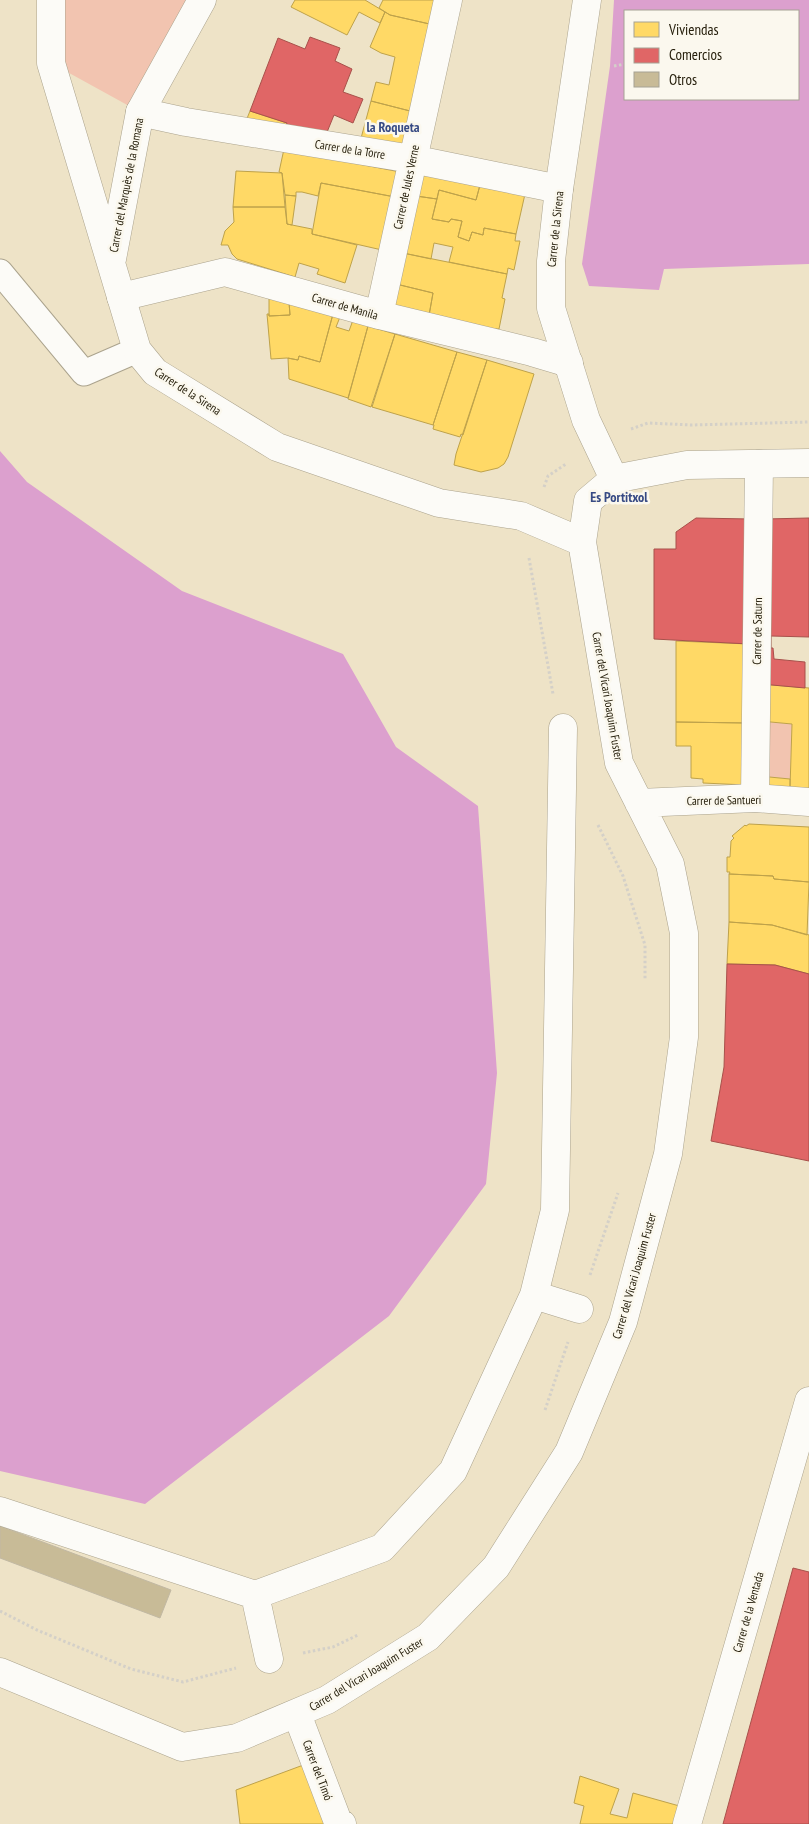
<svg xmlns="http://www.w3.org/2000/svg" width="809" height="1824" font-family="'PT Sans Narrow',sans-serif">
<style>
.green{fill:#f2c4b0}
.water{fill:#dca0ce;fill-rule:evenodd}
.homes{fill:#ffd966;stroke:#bea24b}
.shops{fill:#e06666;stroke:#a8514b}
.building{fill:#c8bb97;stroke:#c1b8a3}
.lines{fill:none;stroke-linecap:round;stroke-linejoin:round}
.service-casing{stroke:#aba38d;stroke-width:27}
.pedestrian-casing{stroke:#aba38d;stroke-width:29}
.minor-casing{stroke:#aba38d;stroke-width:29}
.path{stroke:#d4d0c8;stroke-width:3;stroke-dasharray:2.5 2.5;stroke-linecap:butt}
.service{stroke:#fcfbf7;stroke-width:25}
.pedestrian{stroke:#fcfbf7;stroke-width:28}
.minor{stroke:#fcfbf7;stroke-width:28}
.labels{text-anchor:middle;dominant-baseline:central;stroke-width:5;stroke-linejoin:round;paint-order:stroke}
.street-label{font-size:12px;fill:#27200d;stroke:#fbf8ee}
.neighbourhood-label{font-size:14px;font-weight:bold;fill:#374a84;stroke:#fbf8ee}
</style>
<rect width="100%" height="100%" fill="#eee3c7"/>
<path class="green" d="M 51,0 L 202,0 L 140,112 L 51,63 Z
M 760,721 L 792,724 L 790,779 L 759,776 Z"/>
<path class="water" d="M 614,0 L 809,0 L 809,264 L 664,269 L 659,290 L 589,286 L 582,264 L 610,66 ZM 798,11 L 798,99 L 625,99 L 625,11 Z
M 0,451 L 27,482 L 182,591 L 343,654 L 396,747 L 478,806 L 497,1073 L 486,1184 L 389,1316 L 145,1504 L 0,1471 Z"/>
<path class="homes" d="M 295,0 L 365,0 L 385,12 L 380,23 L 359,12 L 347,35 L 291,7 Z
M 383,0 L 440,0 L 434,25 L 390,15 L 379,8 Z
M 385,12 L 390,15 L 434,25 L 414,112 L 371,101 L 376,82 L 389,85 L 395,57 L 381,53 L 370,47 Z
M 371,101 L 414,112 L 405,150 L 360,142 Z
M 250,111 L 287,123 L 283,134 L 244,126 Z
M 284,149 L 400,172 L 395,197 L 321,183 L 318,196 L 302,192 L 296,192 L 296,196 L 285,195 L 282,173 L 279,172 Z
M 236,171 L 282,173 L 285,207 L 233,207 Z
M 421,173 L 480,185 L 476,200 L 439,190 L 437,199 L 416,196 Z
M 321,183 L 395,197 L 382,250 L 312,234 Z
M 480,185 L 525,194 L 516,234 L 484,228 L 483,235 L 472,232 L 469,241 L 458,237 L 462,221 L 451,219 L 449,222 L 432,219 L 439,190 L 476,200 Z
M 285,195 L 296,196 L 292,225 L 287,224 Z
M 416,196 L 437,199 L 432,219 L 449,222 L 451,219 L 462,221 L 458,237 L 469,241 L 472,232 L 483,235 L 484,228 L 516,234 L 515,241 L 520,241 L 514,270 L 508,268 L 507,274 L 449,262 L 453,247 L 434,243 L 431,259 L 403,253 Z
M 233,207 L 285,207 L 287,224 L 312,229 L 312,234 L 357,245 L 345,283 L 317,274 L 319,269 L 299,263 L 295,277 L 237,259 L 232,254 L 228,245 L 221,245 L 225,231 L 234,222 Z
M 403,253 L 507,274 L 502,298 L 505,299 L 499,329 L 495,329 L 494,334 L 428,321 L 433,293 L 396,284 Z
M 396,284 L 433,293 L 428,321 L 390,312 Z
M 269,295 L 289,302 L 290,315 L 269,316 Z
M 289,302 L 333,314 L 320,362 L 299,356 L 298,360 L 287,358 L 271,359 L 267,314 L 269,314 L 269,316 L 290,315 Z
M 333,314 L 340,317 L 336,327 L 349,331 L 353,320 L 368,326 L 348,398 L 289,379 L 288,358 L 298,360 L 299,356 L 320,362 Z
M 368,326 L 395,334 L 371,407 L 348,399 Z
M 395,334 L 457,352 L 433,425 L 372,407 Z
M 457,352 L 487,360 L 463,435 L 461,434 L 460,437 L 433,429 L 434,425 L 433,425 Z
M 487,360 L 534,374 L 508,457 L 504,464 L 498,468 L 481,472 L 454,465 L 456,454 Z
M 676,641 L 749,644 L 747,723 L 676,722 Z
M 761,684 L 809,688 L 809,789 L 790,788 L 792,724 L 760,721 Z
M 676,722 L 747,723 L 746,785 L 703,783 L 703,779 L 691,778 L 691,746 L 676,746 Z
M 759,776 L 790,779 L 790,788 L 759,786 Z
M 749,824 L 809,827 L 809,882 L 774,879 L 773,876 L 729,874 L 730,872 L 727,872 L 727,857 L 730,857 L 731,841 L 734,838 L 732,836 L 745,825 L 746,826 Z
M 729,874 L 773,876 L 774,879 L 809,882 L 807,935 L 772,925 L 729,922 Z
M 729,922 L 772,925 L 809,935 L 809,974 L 775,965 L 727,964 Z
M 306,1764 L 331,1824 L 240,1824 L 236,1790 Z
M 580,1776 L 619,1789 L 610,1814 L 627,1818 L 633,1793 L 683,1807 L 679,1824 L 580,1824 L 584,1806 L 574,1803 Z"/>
<path class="shops" d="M 310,37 L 340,48 L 335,61 L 352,69 L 343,92 L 363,99 L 353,123 L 334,115 L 323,142 L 283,134 L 287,123 L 250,111 L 278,38 L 305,49 Z
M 696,518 L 750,519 L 749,644 L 654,639 L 654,549 L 676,549 L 676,532 Z
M 809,518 L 809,637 L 771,636 L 771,648 L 773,648 L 774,659 L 805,662 L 805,688 L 761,684 L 765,519 Z
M 727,964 L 775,965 L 809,974 L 809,1161 L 711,1141 L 724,1067 Z
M 793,1568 L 809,1572 L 809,1824 L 723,1824 Z"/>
<path class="building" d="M 0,1526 L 171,1590 L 160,1618 L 0,1558 Z"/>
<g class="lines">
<defs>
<path id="service" d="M 0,272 L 84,373 L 137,350"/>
<path id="pedestrian" d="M 140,112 L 186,122 L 412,159 L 559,189
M 121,297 L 225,272 L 379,315 L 532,352 L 569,363
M 379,315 L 448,0
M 755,798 L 759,464
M 534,1295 L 579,1309
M 0,1511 L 255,1595 L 382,1548 L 453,1471 L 534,1295 L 555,1210 L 563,728
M 255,1595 L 269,1659"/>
<path id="minor" d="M 51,0 L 51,63 L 137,350 L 155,372 L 277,447 L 439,503 L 521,516 L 582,542
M 587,0 L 559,189 L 551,261 L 551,308 L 586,420 L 614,479
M 112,259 L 140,112 L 202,0
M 614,479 L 687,465 L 809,463
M 639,803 L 755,798 L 809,802
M 0,1672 L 182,1747 L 237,1738 L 327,1700 L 428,1637 L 496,1567 L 569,1452 L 623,1322 L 668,1154 L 684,1037 L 684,933 L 670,864 L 619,763 L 582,542 L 588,501 L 614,479
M 297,1714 L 338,1822 L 342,1824
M 687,1824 L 809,1401"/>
</defs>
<use href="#service" class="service-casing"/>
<use href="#pedestrian" class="pedestrian-casing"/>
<use href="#minor" class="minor-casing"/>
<path class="path" d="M 614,66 L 625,64
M 631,429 L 648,423 L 692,425 L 809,422
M 544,487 L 548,476 L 566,464
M 529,558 L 553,694
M 598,825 L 623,876 L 645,945 L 645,980
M 590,1275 L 618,1193
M 545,1410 L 568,1342
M 0,1611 L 37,1630 L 131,1669 L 183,1682 L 236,1668
M 303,1653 L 333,1647 L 358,1635"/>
<use href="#service" class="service"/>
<use href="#pedestrian" class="pedestrian"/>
<use href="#minor" class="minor"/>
</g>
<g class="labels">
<g class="street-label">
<text transform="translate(350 149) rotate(9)">Carrer de la Torre</text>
<text transform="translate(126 185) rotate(-79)">Carrer del Marquès de la Romana</text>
<text transform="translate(406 187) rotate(-78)">Carrer de Jules Verne</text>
<text transform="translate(555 229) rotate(-84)">Carrer de la Sirena</text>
<text transform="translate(345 306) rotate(16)">Carrer de Manila</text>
<text transform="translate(188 391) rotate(33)">Carrer de la Sirena</text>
<text transform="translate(757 631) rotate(-89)">Carrer de Saturn</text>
<text transform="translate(608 696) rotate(80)">Carrer del Vicari Joaquim Fuster</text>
<text transform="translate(724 800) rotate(-1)">Carrer de Santueri</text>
<text transform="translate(634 1276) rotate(-74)">Carrer del Vicari Joaquim Fuster</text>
<text transform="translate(748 1612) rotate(-74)">Carrer de la Ventada</text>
<text transform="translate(366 1674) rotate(-31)">Carrer del Vicari Joaquim Fuster</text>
<text transform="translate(318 1770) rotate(69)">Carrer del Timó</text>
</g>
<g class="neighbourhood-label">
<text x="393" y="127">la Roqueta</text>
<text x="619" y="497">Es Portitxol</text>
</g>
</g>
<rect x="624" y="10" width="175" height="90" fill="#fbf8ee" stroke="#a6a294"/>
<rect x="634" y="22" width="25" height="15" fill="#ffd966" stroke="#a6a294"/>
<text x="669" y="35" font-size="15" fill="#27200d">Viviendas</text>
<rect x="634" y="48" width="25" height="15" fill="#e06666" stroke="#a6a294"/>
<text x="669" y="60" font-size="15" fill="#27200d">Comercios</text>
<rect x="634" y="72" width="25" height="15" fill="#c8bb97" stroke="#a6a294"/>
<text x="669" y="85" font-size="15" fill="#27200d">Otros</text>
</svg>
